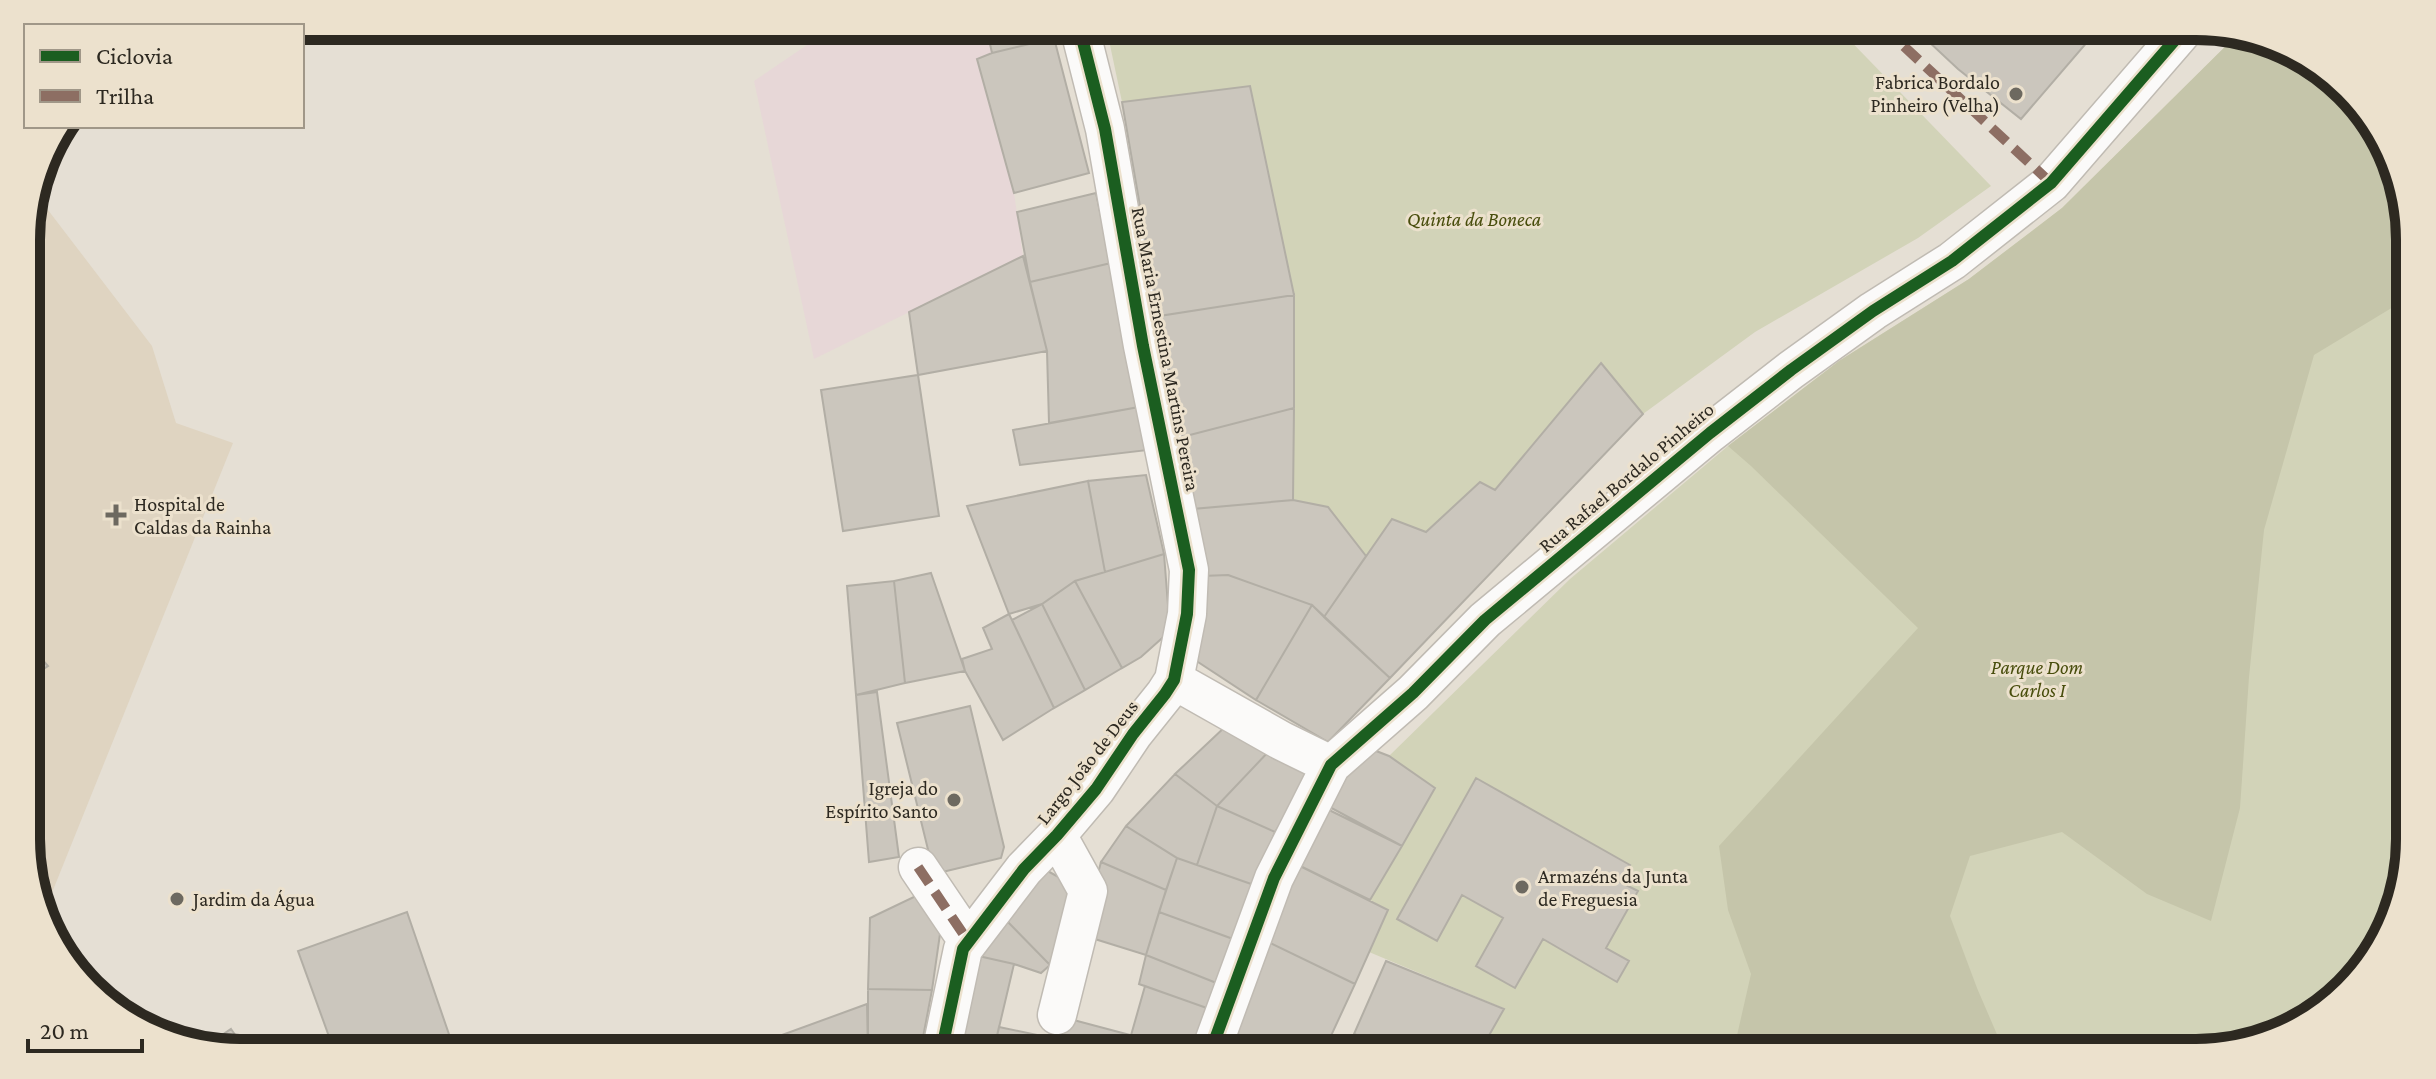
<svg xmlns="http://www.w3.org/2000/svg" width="2436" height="1079" font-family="'Crimson Pro',serif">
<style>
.built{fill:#dfd4c1}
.education{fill:#e7d7d7}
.green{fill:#d2d3b8}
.forest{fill:#c5c5aa}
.building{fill:#cbc6bd;stroke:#b2aea5;stroke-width:2}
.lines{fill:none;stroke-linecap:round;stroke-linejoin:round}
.street-casing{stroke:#c0bbb3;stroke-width:41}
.street{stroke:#fbfaf9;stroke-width:38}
.quiet{stroke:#8d6e63;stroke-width:10;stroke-dasharray:20 10;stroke-linecap:butt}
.cycleway-casing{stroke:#ece1cd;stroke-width:17}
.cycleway{stroke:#1b5e20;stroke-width:12}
.poi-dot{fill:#6d6960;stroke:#ece1cd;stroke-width:3}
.labels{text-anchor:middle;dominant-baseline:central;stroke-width:6;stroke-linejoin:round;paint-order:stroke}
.poi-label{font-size:20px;fill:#2d2921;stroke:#ece1cd;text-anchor:start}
.park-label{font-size:20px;font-style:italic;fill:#484d0c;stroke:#ece1cd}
.street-label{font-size:20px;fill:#2d2921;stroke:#ece1cd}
.rim{fill:none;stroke:#2d2921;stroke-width:10}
</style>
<rect width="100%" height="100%" fill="#e5dfd4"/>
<path class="built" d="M 35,193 L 152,346 L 176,423 L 233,443 L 45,910 L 28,868 L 26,225 Z"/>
<path class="education" d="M 835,26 L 986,26 L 992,53 L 977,60 L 1014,193 L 1023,256 L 814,359 L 754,81 Z"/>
<path class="green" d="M 1106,26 L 1836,26 L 1991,186 L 1918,238 L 1755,332 L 1643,414 L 1600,364 L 1495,490 L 1480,482 L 1426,532 L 1392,519 L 1366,556 L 1328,507 L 1293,500 L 1294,295 L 1250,86 L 1122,102 Z
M 2238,34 L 2278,42 L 2366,110 L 2408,212 L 2410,840 L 2394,921 L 2315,1017 L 2210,1053 L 1479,1053 L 1503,1008 L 1369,952 L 1388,910 L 1370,900 L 1435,788 L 1389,756 L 1570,579 L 1728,446 L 1839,361 L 1969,279 L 2062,208 Z"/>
<path class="forest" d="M 2238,34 L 2278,42 L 2366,110 L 2408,212 L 2408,298 L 2314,355 L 2264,530 L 2249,677 L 2240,808 L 2211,921 L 2147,894 L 2062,832 L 1970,856 L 1950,916 L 1977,988 L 2005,1053 L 1733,1053 L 1751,974 L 1728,910 L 1719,846 L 1918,628 L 1751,466 L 1728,446 L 1839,361 L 1969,279 L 2062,208 Z"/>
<path class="building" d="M 986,26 L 1051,26 L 1054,38 L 992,53 Z
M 1912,26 L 2101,26 L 2021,119 L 1958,69 Z
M 1054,38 L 1089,173 L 1014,193 L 977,59 L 992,53 Z
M 1250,86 L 1294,295 L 1159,316 L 1122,102 Z
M 1096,193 L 1111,263 L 1030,282 L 1017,212 Z
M 1023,256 L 1047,351 L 918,375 L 909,312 Z
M 1111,263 L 1139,407 L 1049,423 L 1047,351 L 1030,282 Z
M 1294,295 L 1294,408 L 1182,437 L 1159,316 Z
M 1601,363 L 1643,414 L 1390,678 L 1324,617 L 1392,519 L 1426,532 L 1480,482 L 1495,490 Z
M 918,375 L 939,516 L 843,531 L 821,390 Z
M 1139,407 L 1148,450 L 1020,465 L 1013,430 Z
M 1294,408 L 1293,500 L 1193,509 L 1182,437 Z
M 1146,475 L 1164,554 L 1105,572 L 1088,481 Z
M 1088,481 L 1105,572 L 1075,581 L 1042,604 L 1009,614 L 967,506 Z
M 1293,500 L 1328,507 L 1366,556 L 1324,617 L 1312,605 L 1228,575 L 1202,576 L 1193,509 Z
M 1164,554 L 1170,631 L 1141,657 L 1122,668 L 1075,581 Z
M 931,573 L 965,671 L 905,683 L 894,581 Z
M 1228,575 L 1312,605 L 1256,700 L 1195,660 L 1202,576 Z
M 894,581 L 905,683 L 856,695 L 847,586 Z
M 1075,581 L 1122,668 L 1085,690 L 1042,604 Z
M 1042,604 L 1085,690 L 1054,708 L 1012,620 Z
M 1312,605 L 1390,678 L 1328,742 L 1256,700 Z
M 1009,614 L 1054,708 L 1003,740 L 965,671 L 962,659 L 992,649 L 983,628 Z
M 27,642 L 48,666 L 27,680 Z
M 877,692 L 899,857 L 869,862 L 856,695 Z
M 970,706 L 1004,847 L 1001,858 L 934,874 L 897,723 Z
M 1227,725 L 1271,749 L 1217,806 L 1175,774 Z
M 1271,749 L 1314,772 L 1275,832 L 1217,806 Z
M 1371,749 L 1389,756 L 1435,788 L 1402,846 L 1324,804 L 1340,777 Z
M 1175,774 L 1217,806 L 1197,865 L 1177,858 L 1126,826 Z
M 1476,778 L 1630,865 L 1620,882 L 1638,891 L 1606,948 L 1629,961 L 1617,982 L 1543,939 L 1515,988 L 1476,966 L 1503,918 L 1462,895 L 1437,941 L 1397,919 Z
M 1217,806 L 1275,832 L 1254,885 L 1197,865 Z
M 1321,806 L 1402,846 L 1370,900 L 1292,862 Z
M 1126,826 L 1177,858 L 1166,890 L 1101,862 Z
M 1177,858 L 1254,885 L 1233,939 L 1159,912 Z
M 1101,862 L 1166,890 L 1146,955 L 1082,935 Z
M 1292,862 L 1388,910 L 1355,984 L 1264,940 Z
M 1044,869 L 1082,890 L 1050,965 L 1004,918 Z
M 920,894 L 941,927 L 932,990 L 868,989 L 870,918 Z
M 407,912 L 453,1046 L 434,1053 L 335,1053 L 298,951 Z
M 1159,912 L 1233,939 L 1224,986 L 1146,955 Z
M 1004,918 L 1050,965 L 1041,973 L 1014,964 L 974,955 Z
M 1264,940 L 1355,984 L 1323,1053 L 1260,1053 L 1227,1038 Z
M 974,955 L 1014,964 L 993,1053 L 951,1053 Z
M 1146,955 L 1224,986 L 1218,1012 L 1139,984 Z
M 1386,961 L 1504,1009 L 1479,1053 L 1403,1053 L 1354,1034 Z
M 1145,986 L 1218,1012 L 1199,1053 L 1126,1053 Z
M 868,989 L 932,990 L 920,1053 L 868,1053 Z
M 867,1004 L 868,1053 L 771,1053 L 771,1039 Z
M 1066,1018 L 1130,1035 L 1126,1053 L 1059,1053 Z
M 999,1027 L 1061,1040 L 1059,1053 L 993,1053 Z
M 231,1029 L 248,1053 L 206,1046 Z
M 1354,1034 L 1403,1053 L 1345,1053 Z
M 1227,1038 L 1260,1053 L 1222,1053 Z
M 771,1039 L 771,1053 L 735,1053 Z"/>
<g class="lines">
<defs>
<path id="street" d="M 1174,680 L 1282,741 L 1331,765
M 1057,835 L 1088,891 L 1057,1015
M 918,867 L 968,941
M 941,1053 L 963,949 L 1024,869 L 1057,835 L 1096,789 L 1133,734 L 1165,694 L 1174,680 L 1187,614 L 1189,570 L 1143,346 L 1105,129 L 1079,26
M 1210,1053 L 1274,878 L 1331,765 L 1413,693 L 1485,620 L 1710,433 L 1791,370 L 1873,311 L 1952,261 L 2051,183 L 2187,26"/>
</defs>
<use href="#street" class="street-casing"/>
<use href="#street" class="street"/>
<path class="quiet" d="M 1882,26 L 2051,183
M 918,867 L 968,941"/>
<defs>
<path id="cycleway" d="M 941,1053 L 963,949 L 1024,869 L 1057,835 L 1096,789 L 1133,734 L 1165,694 L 1174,680 L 1187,614 L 1189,570 L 1143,346 L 1105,129 L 1079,26
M 1210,1053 L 1274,878 L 1331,765 L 1413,693 L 1485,620 L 1710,433 L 1791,370 L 1873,311 L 1952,261 L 2051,183 L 2187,26"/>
</defs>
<use href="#cycleway" class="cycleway-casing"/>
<use href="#cycleway" class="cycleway"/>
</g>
<g class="poi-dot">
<circle cx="2016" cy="94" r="8"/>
<path d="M112 503h8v8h8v8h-8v8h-8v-8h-8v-8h8z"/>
<circle cx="954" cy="800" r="8"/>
<circle cx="1522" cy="887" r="8"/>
<circle cx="177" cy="899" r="8"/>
</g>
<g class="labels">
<g class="poi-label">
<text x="2000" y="82" text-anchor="end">Fabrica Bordalo<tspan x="2000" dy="23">Pinheiro (Velha)</tspan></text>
<text x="134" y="504">Hospital de<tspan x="134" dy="23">Caldas da Rainha</tspan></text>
<text x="938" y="788" text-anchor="end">Igreja do<tspan x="938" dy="23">Espírito Santo</tspan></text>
<text x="1538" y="876">Armazéns da Junta<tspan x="1538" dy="23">de Freguesia</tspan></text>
<text x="193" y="899">Jardim da Água</text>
</g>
<g class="park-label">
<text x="1474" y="219">Quinta da Boneca</text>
<text x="2037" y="667">Parque Dom<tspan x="2037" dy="23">Carlos I</tspan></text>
</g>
<g class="street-label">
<text transform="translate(1166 349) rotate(79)">Rua Maria Ernestina Martins Pereira</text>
<text transform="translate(1626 477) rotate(-40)">Rua Rafael Bordalo Pinheiro</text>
<text transform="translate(1087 762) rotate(-52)">Largo João de Deus</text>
</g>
</g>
<path d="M0 0H2436V1079H0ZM240 40H2196A200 200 0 0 1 2396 240V839A200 200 0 0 1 2196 1039H240A200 200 0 0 1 40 839V240A200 200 0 0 1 240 40Z" fill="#ece1cd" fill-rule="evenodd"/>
<path class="rim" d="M240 40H2196A200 200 0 0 1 2396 240V839A200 200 0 0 1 2196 1039H240A200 200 0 0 1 40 839V240A200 200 0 0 1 240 40Z"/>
<rect x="24" y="24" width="280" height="104" fill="#ece1cd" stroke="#a09788" stroke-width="2"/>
<rect x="40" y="50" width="40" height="12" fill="#1b5e20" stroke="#a09788" stroke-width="2"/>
<text x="96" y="64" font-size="24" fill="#2d2921">Ciclovia</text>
<rect x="40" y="90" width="40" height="12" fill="#8d6e63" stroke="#a09788" stroke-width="2"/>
<text x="96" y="104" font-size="24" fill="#2d2921">Trilha</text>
<path d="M28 1039v12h114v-12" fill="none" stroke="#2d2921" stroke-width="4"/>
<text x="40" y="1039" font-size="24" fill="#2d2921" stroke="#ece1cd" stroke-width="6" paint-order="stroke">20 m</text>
</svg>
